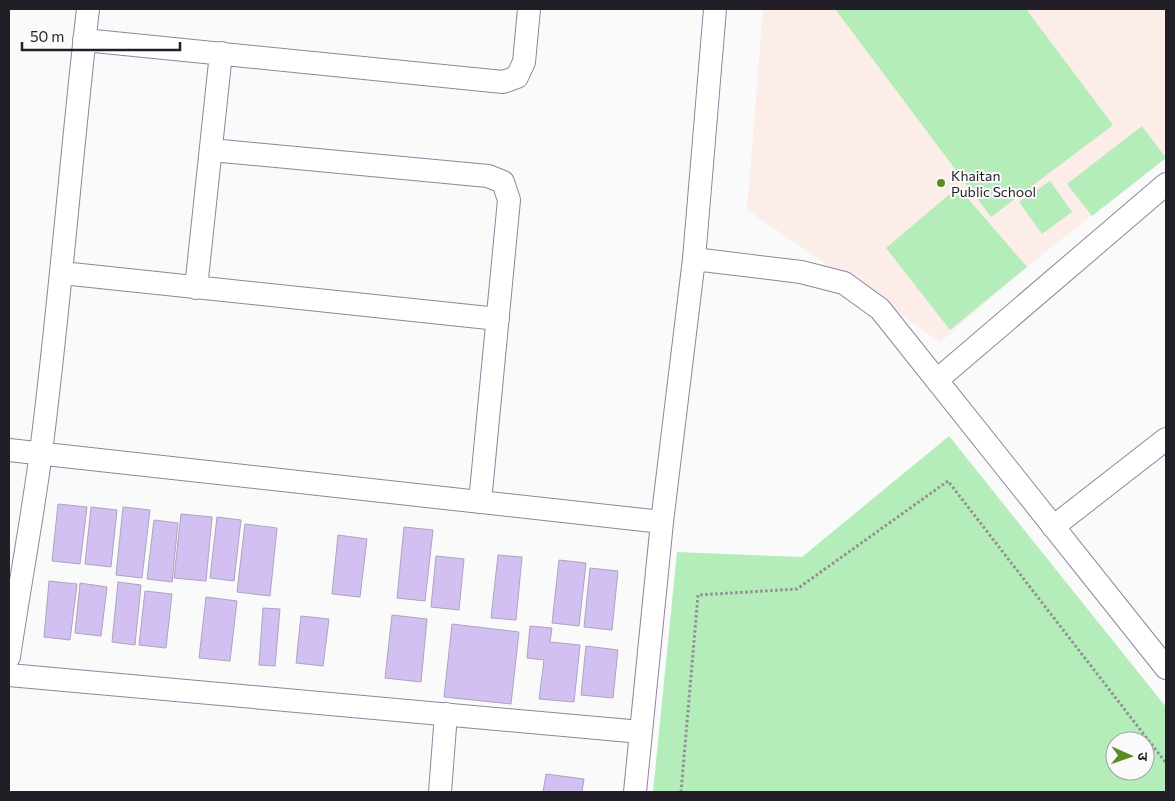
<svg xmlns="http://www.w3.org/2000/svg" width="1175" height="801" font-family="Commissioner,'Noto Sans Devanagari',sans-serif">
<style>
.education{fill:#fcede9}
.green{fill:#b4ecba;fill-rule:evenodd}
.building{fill:#d3c0f3;stroke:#ada3bf}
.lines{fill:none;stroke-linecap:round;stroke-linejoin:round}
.minor-casing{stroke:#8e85a0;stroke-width:24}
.path{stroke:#918f94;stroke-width:3;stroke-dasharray:2.5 2.5;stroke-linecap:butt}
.minor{stroke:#fff;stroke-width:22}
.poi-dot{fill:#5a8c23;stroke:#fafafa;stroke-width:2}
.labels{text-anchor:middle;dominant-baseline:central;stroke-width:4;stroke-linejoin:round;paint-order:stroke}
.poi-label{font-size:14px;fill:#221e28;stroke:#fafafa;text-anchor:start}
</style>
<rect width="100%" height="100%" fill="#fafafa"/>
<path class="education" d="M 763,9 L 1166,9 L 1166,156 L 1027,267 L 940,342 L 747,210 Z"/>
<path class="green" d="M 835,9 L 1026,9 L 1113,125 L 991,217 Z
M 1142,126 L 1166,158 L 1092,216 L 1067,184 Z
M 1050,181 L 1072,212 L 1042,234 L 1019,202 Z
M 958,187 L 1027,267 L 950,330 L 886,248 Z
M 949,436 L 1166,707 L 1166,792 L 653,792 L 677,552 L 802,557 ZM 1115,741 L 1145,741 L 1145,771 L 1115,771 Z"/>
<path class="building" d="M 58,504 L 87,507 L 80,564 L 52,561 Z
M 91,507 L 117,510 L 111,567 L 85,564 Z
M 123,507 L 150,510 L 142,578 L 116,575 Z
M 181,514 L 212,517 L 206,581 L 174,578 Z
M 217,517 L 241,520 L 234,581 L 210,578 Z
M 154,520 L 178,523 L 172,582 L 147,579 Z
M 245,524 L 277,528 L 270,596 L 237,592 Z
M 404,527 L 433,530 L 425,601 L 397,598 Z
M 338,535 L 367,539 L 360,597 L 332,594 Z
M 498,555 L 522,557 L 516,620 L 491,618 Z
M 436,556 L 464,559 L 459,610 L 431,607 Z
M 559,560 L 586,563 L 579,626 L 552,623 Z
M 590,568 L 618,571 L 612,630 L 584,627 Z
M 49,581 L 77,584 L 70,640 L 44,637 Z
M 118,582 L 141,585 L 135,645 L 112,642 Z
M 80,583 L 107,587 L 101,636 L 75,633 Z
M 145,591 L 172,594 L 166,648 L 139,645 Z
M 206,597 L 237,601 L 230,661 L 199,658 Z
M 263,608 L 280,609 L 275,666 L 259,665 Z
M 392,615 L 427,619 L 421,682 L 385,678 Z
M 301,616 L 329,619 L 323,666 L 296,663 Z
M 452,624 L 519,632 L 511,704 L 444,697 Z
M 530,626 L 552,628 L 550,642 L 580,645 L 574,702 L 539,699 L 544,660 L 527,658 Z
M 586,646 L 618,650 L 613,698 L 581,695 Z
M 546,774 L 584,779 L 582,792 L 543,792 Z"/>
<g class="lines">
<defs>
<path id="minor" d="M 84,40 L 503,82 L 517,77 L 524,62 L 529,9
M 211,150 L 488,176 L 503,182 L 509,200 L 480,502
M 694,259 L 801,272 L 844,283 L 880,309 L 1166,668
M 62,273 L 498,319
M 196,288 L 221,53
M 937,380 L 1166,184
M 9,450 L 662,522
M 1053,527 L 1166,439
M 9,657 C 19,589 32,520 41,452 C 60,304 71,156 88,9
M 9,675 L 641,732
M 440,792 L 446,714
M 635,792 L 662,522 L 694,259 L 715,9"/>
</defs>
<use href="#minor" class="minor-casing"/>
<path class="path" d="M 681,792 L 698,595 L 797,589 L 948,481 L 1166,763"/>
<use href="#minor" class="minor"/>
</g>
<circle class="poi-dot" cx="941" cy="183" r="5"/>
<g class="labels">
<g class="poi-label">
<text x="951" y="175">Khaitan<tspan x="951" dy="16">Public School</tspan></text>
</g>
</g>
<rect width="1175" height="801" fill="none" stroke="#221e28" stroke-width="20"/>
<g transform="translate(1130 756) rotate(92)"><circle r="24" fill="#fafafa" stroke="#a4a2a6"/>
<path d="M0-4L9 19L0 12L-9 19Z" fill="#5a8c23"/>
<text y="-8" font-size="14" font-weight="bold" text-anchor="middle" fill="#221e28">उ</text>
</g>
<path d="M22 42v8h158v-8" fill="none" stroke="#221e28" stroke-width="2.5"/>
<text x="30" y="42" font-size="15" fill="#221e28" stroke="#fafafa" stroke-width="4" paint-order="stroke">50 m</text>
</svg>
